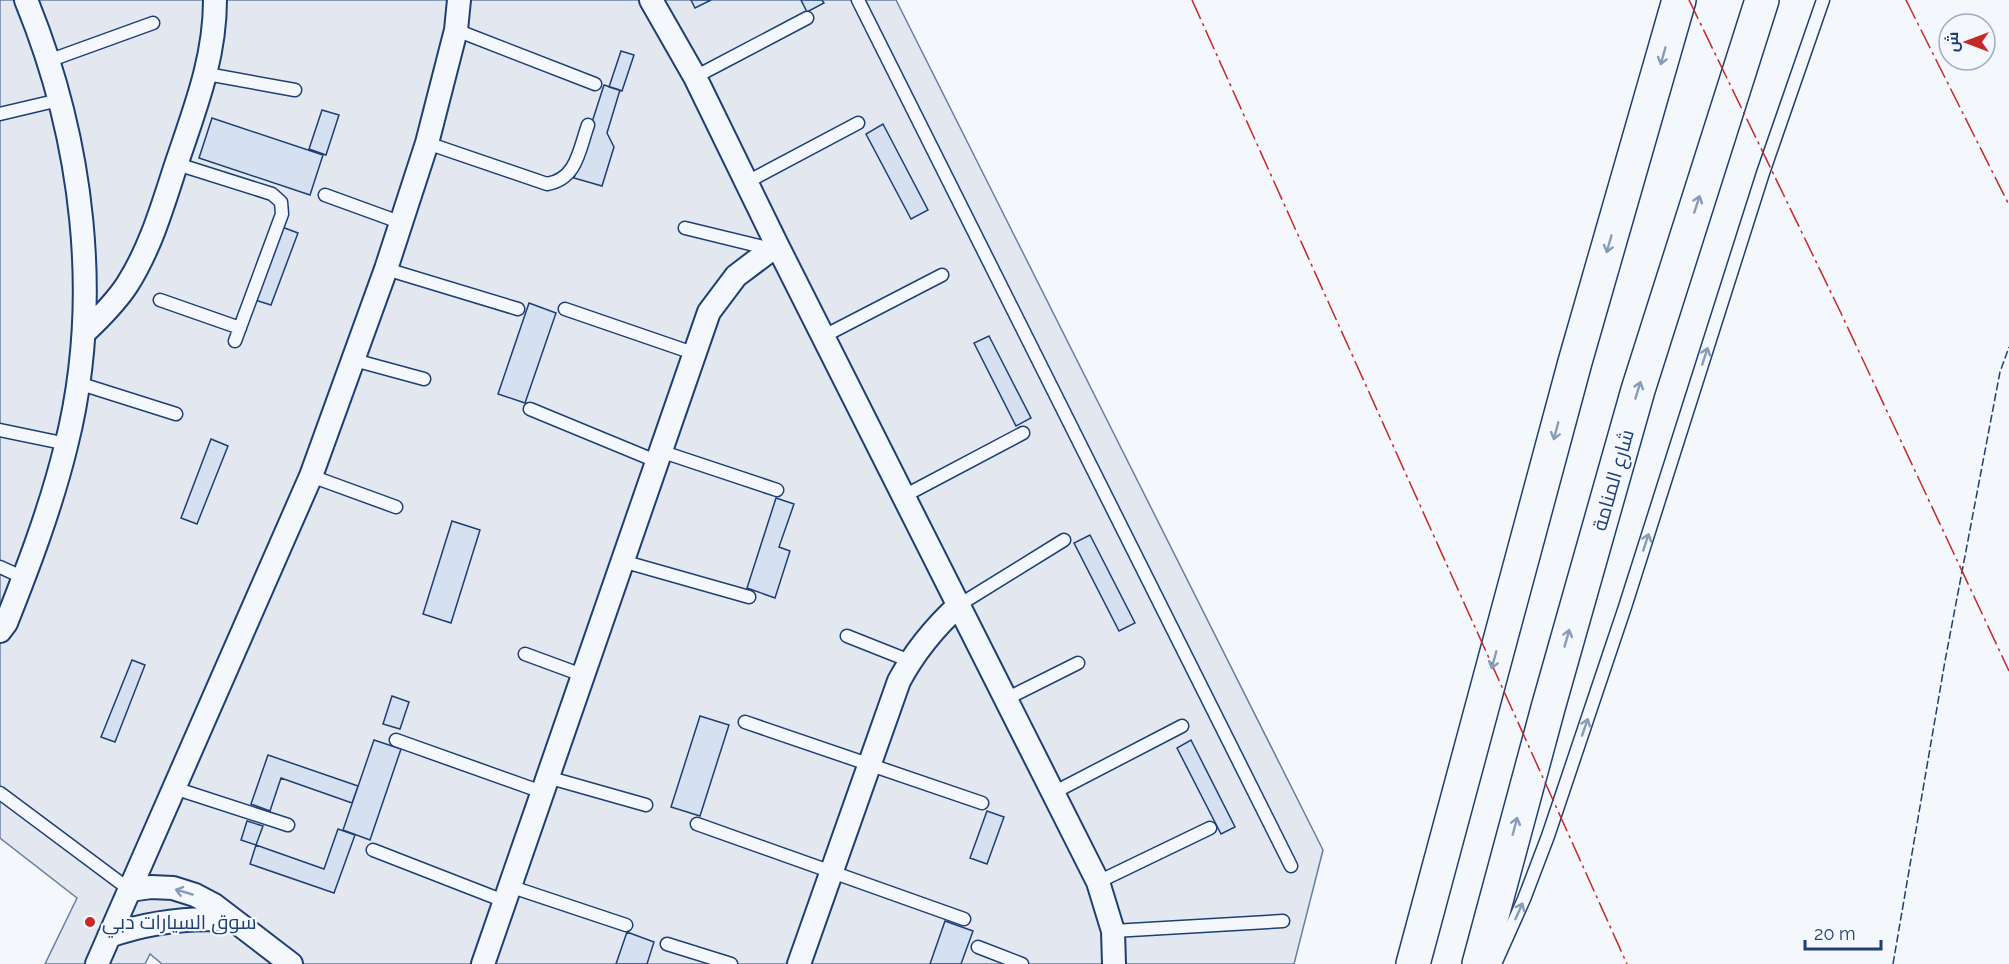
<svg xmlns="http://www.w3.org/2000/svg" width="2009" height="964" font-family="Raleway,Cairo,sans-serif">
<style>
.parking{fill:#e3e8f0;stroke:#687fa3;stroke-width:1.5}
.building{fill:#d5e0f0;stroke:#1d3f73;stroke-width:1.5}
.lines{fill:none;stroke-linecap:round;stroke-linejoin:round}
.service-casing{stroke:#1d3f73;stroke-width:15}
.minor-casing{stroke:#1d3f73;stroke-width:26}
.primary-casing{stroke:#1d3f73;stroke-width:36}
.service{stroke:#f4f7fb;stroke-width:12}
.minor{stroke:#f4f7fb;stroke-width:22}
.primary{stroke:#f4f7fb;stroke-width:33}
.fence{stroke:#1d3f73;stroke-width:1.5;stroke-dasharray:8 3;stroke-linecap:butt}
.power{stroke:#c62828;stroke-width:1.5;stroke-dasharray:21 4.5 3 4.5;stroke-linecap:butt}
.oneway{stroke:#889bb7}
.poi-dot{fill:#c62828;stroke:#f4f7fb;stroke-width:2}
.labels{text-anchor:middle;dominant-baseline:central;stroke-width:4.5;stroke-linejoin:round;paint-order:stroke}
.street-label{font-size:20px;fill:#1d3f73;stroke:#f4f7fb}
.poi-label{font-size:20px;fill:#1d3f73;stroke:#f4f7fb;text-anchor:start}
</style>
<rect width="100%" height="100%" fill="#f4f7fb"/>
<path class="parking" d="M 0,0 L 896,0 L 1323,850 L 1294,964 L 162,964 L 150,954 L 145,964 L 45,964 L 77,898 L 0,838 Z"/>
<path class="building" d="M 691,0 L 711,0 L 695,8 Z
M 801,0 L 822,0 L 824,3 L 807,12 Z
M 621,51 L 634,55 L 622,91 L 609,87 Z
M 604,85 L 620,90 L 607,133 L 614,147 L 602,186 L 574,178 Z
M 322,110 L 339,115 L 326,155 L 309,149 Z
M 212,118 L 323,155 L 310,195 L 199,158 Z
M 883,124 L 928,210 L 911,219 L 866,134 Z
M 282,227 L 298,233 L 271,305 L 255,300 Z
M 529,303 L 556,313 L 525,403 L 498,394 Z
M 989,336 L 1031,418 L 1016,426 L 974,343 Z
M 211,439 L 228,446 L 197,524 L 181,518 Z
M 776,498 L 794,504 L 779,547 L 790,551 L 775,598 L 747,588 Z
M 452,521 L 480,530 L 451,623 L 423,614 Z
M 1090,535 L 1135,623 L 1119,631 L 1074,543 Z
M 132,660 L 145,665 L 115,742 L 101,737 Z
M 392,696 L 409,702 L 400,729 L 383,724 Z
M 700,716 L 729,725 L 700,816 L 671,807 Z
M 374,740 L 401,749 L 370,840 L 343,830 Z
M 1191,740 L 1235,827 L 1221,834 L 1177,748 Z
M 268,755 L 358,786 L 352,803 L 281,778 L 270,811 L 251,804 Z
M 987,811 L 1004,817 L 987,864 L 970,858 Z
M 247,821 L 263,826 L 256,845 L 241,840 Z
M 338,829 L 355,835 L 334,893 L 250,864 L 256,845 L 324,869 Z
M 945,921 L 973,931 L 961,964 L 930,964 Z
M 627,932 L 654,942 L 647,964 L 616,964 Z"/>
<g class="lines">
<defs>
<path id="service" d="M 858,0 L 1291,866
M 456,30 L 595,84
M 48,61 L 153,23
M 207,74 L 295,90
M 695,77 L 807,18
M 0,114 L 59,100
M 427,143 L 547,184 C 577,179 579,150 588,125
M 177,164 L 272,194 L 281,202 L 282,214 L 235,341
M 747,182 L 858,123
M 325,195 L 402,223
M 685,228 L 771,249
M 386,269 L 518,309
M 160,300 L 240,328
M 565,309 L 693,353
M 824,336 L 942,275
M 354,360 L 424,379
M 78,383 L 176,414
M 530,409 L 656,461
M 0,430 L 67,444
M 660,451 L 777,490
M 311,476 L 396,507
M 904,496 L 1023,433
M 622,561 L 749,597
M 0,567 L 24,578
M 959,605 L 1064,540
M 847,636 L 910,661
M 525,654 L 582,675
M 1006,699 L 1078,663
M 745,722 L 982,803
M 396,740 L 542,792
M 547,777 L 646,805
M 174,788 L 288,825
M 0,793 L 130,890
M 1053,793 L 1182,726
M 697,824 L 964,919
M 373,850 L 504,901
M 1098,882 L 1210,828
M 509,886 L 626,925
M 1113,931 L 1283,921
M 667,944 L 731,964
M 978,947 L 1022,964
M 1495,964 L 1524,899 L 1548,836 L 1625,607 L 1763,173 L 1823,0"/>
<path id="minor" d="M 651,0 L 695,77 L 777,245 L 1098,882 L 1113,931 L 1114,964
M 84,333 C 100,318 115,303 127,285 C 150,249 162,208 175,168 C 194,111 215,60 215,0
M 0,631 L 6,623 C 29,565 51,507 66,446 C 103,299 83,139 26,0
M 130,890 L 151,887 L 173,888 L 195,895 L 214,905 L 291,964
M 109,936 C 149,922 189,917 231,920
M 97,964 L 311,476 L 386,269 L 427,143 L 456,30 L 459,0
M 483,964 L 709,312 L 736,276 L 777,245
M 799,964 L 899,681 C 915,651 934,628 959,605"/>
<path id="primary" d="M 1413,964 L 1575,362 L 1679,0
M 1479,964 L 1548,708 L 1638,390 L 1762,0"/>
</defs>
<use href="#service" class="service-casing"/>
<use href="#minor" class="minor-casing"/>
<use href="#primary" class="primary-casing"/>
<use href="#service" class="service"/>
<use href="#minor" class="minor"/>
<use href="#primary" class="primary"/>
<path class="fence" d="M 1893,964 L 1945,661 L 2000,372 L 2009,347"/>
<path class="power" d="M 1192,0 L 1627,964
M 1689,0 L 1839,309 L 2009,671
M 1906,0 L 2009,205"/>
</g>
<defs><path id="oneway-shaft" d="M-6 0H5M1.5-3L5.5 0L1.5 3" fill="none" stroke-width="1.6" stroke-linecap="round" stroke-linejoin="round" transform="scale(1.5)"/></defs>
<g class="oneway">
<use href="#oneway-shaft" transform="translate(1663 56) rotate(106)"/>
<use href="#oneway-shaft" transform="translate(1697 204) rotate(-72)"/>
<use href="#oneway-shaft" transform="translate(1609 244) rotate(106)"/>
<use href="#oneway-shaft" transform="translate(1705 356) rotate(-72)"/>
<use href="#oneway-shaft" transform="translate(1638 390) rotate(-73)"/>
<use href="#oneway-shaft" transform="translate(1556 431) rotate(105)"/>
<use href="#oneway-shaft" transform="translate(1646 542) rotate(-72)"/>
<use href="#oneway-shaft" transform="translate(1567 638) rotate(-74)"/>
<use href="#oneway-shaft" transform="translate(1494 660) rotate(105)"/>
<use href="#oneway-shaft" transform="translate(1585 727) rotate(-71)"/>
<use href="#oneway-shaft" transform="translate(1515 826) rotate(-75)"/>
<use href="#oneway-shaft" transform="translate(184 892) rotate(-164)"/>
<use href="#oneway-shaft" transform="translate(1519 911) rotate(-66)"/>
</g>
<circle class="poi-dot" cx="90" cy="922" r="6"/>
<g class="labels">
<g class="street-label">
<text transform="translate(1613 480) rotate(-74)">شارع المنامة</text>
</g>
<g class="poi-label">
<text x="102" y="922">سوق السيارات دبي</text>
</g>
</g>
<g transform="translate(1967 42) rotate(270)"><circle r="28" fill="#f4f7fb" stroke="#9eadc5" stroke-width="1.5"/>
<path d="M0-4.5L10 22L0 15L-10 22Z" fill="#c62828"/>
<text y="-9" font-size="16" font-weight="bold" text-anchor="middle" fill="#1d3f73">ش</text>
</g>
<path d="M1805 940v9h76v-9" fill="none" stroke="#1d3f73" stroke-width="3"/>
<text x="1814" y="940" font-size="18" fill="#1d3f73" stroke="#f4f7fb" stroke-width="4.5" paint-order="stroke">20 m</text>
</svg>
